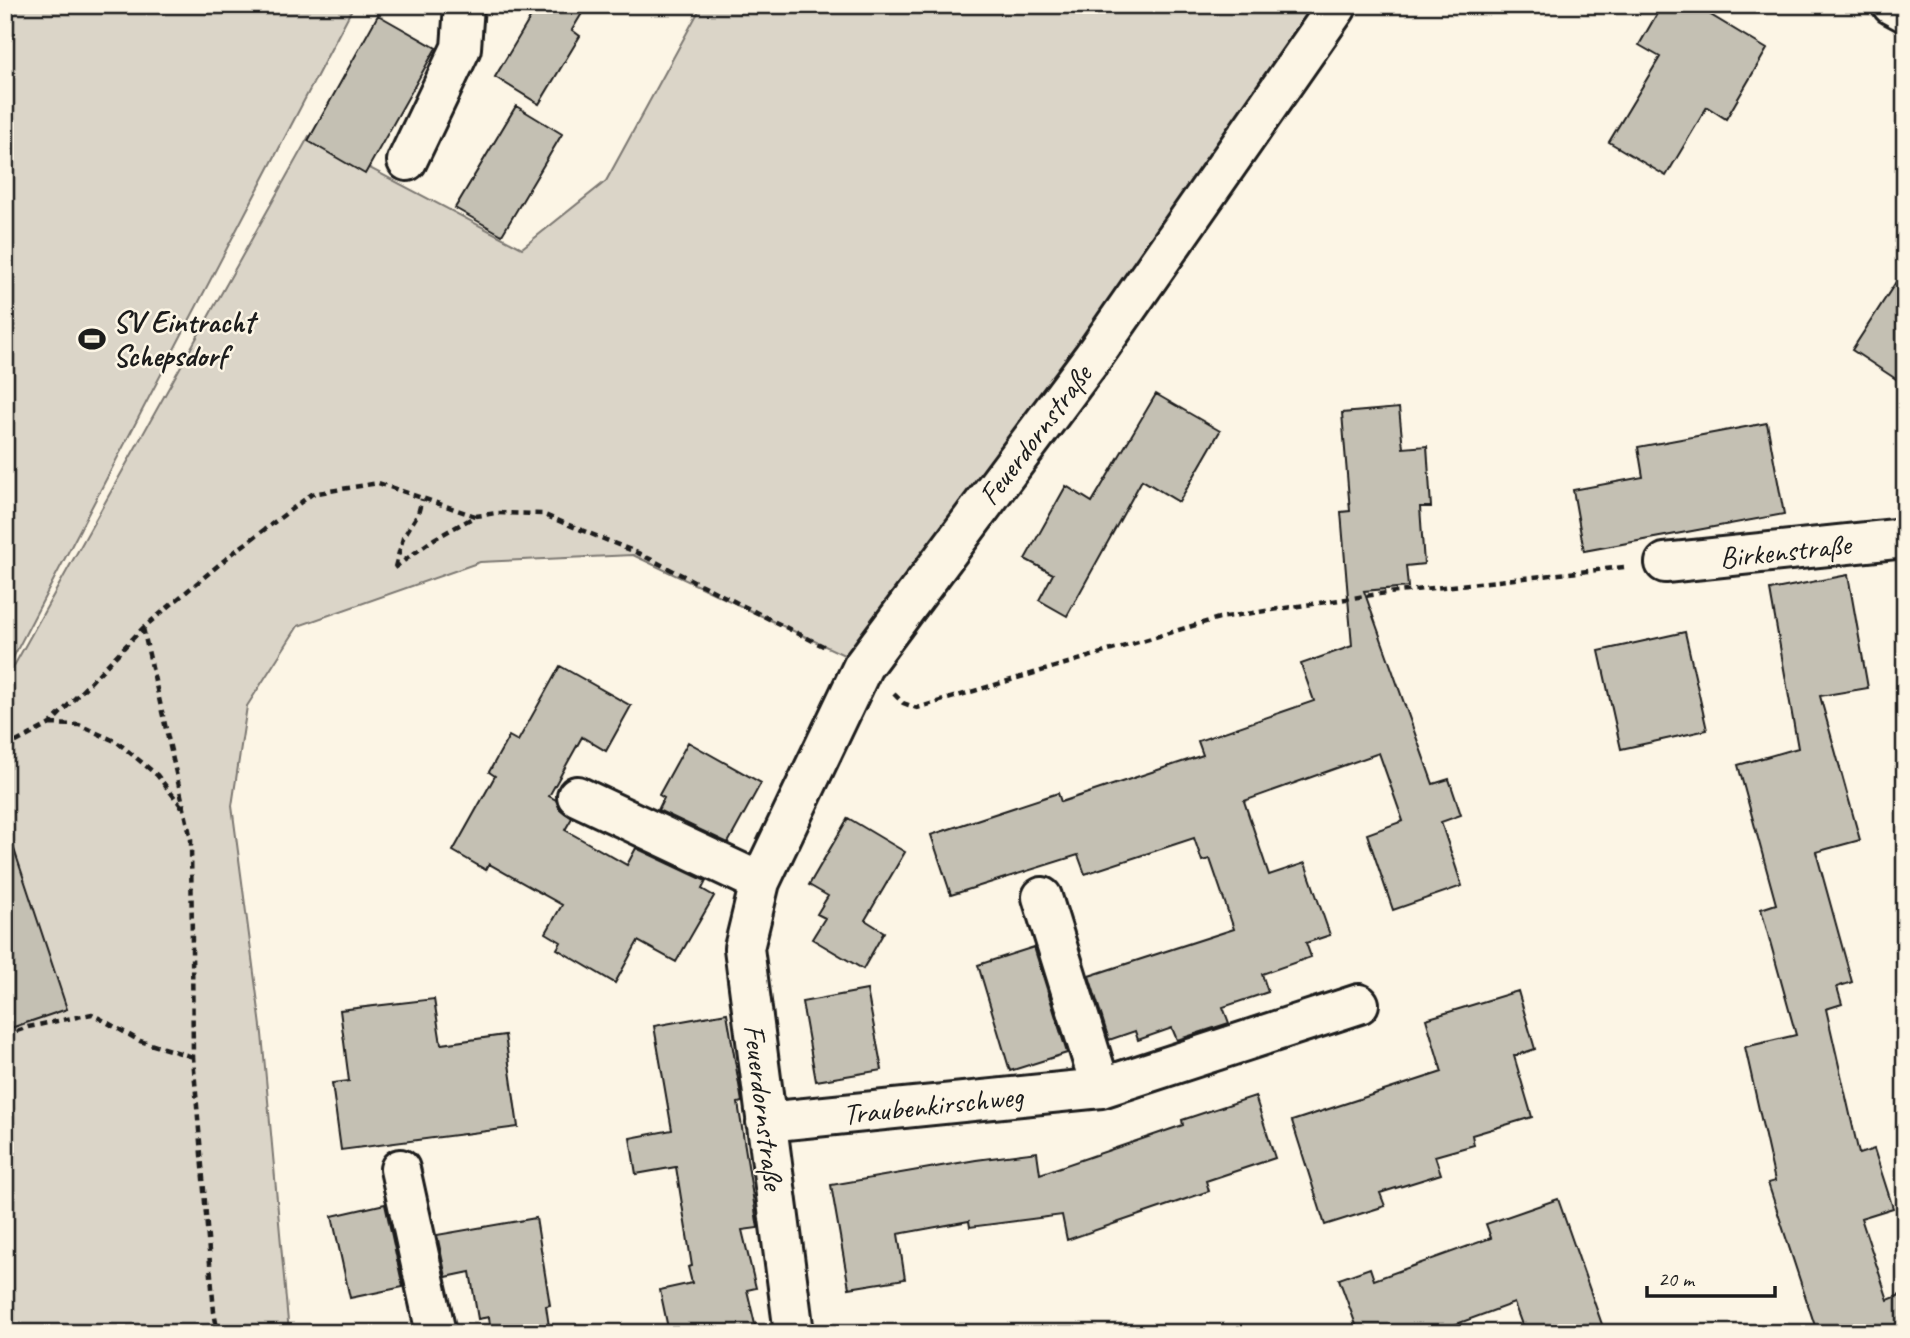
<svg xmlns="http://www.w3.org/2000/svg" width="1910" height="1338" font-family="Caveat,sans-serif">
<style>
.green{fill:#dbd5c8;stroke:#7c7872;stroke-width:2}
.building{fill:#c4c0b3;stroke:#1c1c1c;stroke-width:2}
.lines{fill:none;stroke-linecap:round;stroke-linejoin:round}
.minor-casing{stroke:#1c1c1c;stroke-width:44}
.path{stroke:#1c1c1c;stroke-width:4.5;stroke-dasharray:7 5;stroke-linecap:butt}
.minor{stroke:#fcf5e5;stroke-width:38}
.labels{text-anchor:middle;dominant-baseline:central;stroke-width:5;stroke-linejoin:round;paint-order:stroke}
.poi-label{font-size:30px;font-weight:bold;fill:#1c1c1c;stroke:#fcf5e5;text-anchor:start}
.street-label{font-size:30px;fill:#1c1c1c;stroke:#fcf5e5}
</style>
<rect width="100%" height="100%" fill="#fcf5e5"/>
<filter id="ink" filterUnits="userSpaceOnUse"><feTurbulence type="fractalNoise" baseFrequency=".0143" numOctaves="2"/><feDisplacementMap in="SourceGraphic" scale="14" xChannelSelector="R" yChannelSelector="G"/><feConvolveMatrix kernelMatrix="1 2 1 2 8 2 1 2 1" color-interpolation-filters="sRGB"/></filter>
<g filter="url(#ink)">
<path class="green" d="M 5,5 L 354,5 L 5,673 Z
M 702,5 L 1323,5 L 863,664 L 633,555 L 480,562 L 298,626 L 247,706 L 232,806 L 262,1034 L 289,1333 L 5,1333 L 5,682 L 309,136 L 522,248 L 606,181 Z"/>
<path class="building" d="M 538,5 L 587,5 L 572,30 L 580,36 L 539,104 L 495,77 Z
M 1662,5 L 1694,5 L 1767,49 L 1726,119 L 1707,107 L 1666,176 L 1609,142 L 1660,57 L 1639,45 Z
M 378,15 L 436,48 L 365,174 L 308,141 Z
M 516,106 L 562,134 L 502,235 L 455,208 Z
M 1905,268 L 1905,385 L 1852,350 Z
M 1156,394 L 1220,431 L 1179,502 L 1142,480 L 1067,616 L 1039,600 L 1053,574 L 1025,559 L 1066,486 L 1092,502 Z
M 1399,408 L 1403,448 L 1427,446 L 1431,507 L 1420,507 L 1424,564 L 1406,566 L 1408,587 L 1364,591 L 1433,784 L 1449,779 L 1461,815 L 1441,822 L 1462,886 L 1393,910 L 1367,834 L 1403,821 L 1379,753 L 1244,801 L 1269,875 L 1305,863 L 1330,935 L 1306,943 L 1311,957 L 1262,974 L 1268,992 L 1223,1007 L 1229,1023 L 1177,1040 L 1172,1028 L 1138,1040 L 1135,1031 L 1109,1040 L 1089,976 L 1234,929 L 1210,859 L 1202,861 L 1194,838 L 1085,874 L 1078,855 L 951,895 L 931,835 L 1058,793 L 1061,802 L 1203,755 L 1198,741 L 1314,701 L 1301,664 L 1352,646 L 1341,512 L 1350,511 L 1342,413 Z
M 1767,423 L 1784,514 L 1584,551 L 1573,490 L 1643,477 L 1638,447 Z
M 1848,575 L 1868,688 L 1820,696 L 1860,840 L 1816,852 L 1852,982 L 1837,987 L 1842,1004 L 1826,1009 L 1859,1154 L 1874,1149 L 1893,1208 L 1861,1218 L 1888,1300 L 1905,1293 L 1905,1333 L 1810,1333 L 1816,1329 L 1768,1183 L 1775,1181 L 1745,1047 L 1796,1035 L 1761,909 L 1776,904 L 1738,765 L 1798,748 L 1770,590 Z
M 1685,632 L 1707,730 L 1621,749 L 1599,651 Z
M 560,666 L 631,706 L 606,751 L 582,737 L 549,796 L 556,800 L 560,809 L 572,818 L 565,830 L 627,865 L 636,848 L 706,881 L 702,889 L 714,896 L 676,962 L 638,941 L 615,983 L 557,949 L 561,942 L 546,933 L 562,905 L 489,864 L 486,870 L 453,851 L 495,776 L 489,772 L 509,736 L 518,741 Z
M 688,742 L 761,783 L 728,843 L 658,810 L 664,798 L 659,795 Z
M 848,818 L 905,852 L 865,920 L 884,932 L 863,969 L 812,939 L 825,918 L 817,914 L 828,896 L 809,885 Z
M 12,843 L 67,1009 L 5,1030 L 5,844 Z
M 1034,947 L 1067,1053 L 1010,1071 L 978,965 Z
M 867,990 L 882,1070 L 816,1081 L 802,1002 Z
M 1518,991 L 1535,1049 L 1514,1056 L 1532,1117 L 1472,1135 L 1474,1145 L 1435,1156 L 1441,1174 L 1380,1193 L 1385,1206 L 1325,1225 L 1292,1121 L 1442,1072 L 1426,1019 Z
M 434,999 L 441,1044 L 505,1035 L 518,1127 L 341,1150 L 332,1083 L 349,1081 L 340,1010 Z
M 727,1013 L 742,1102 L 738,1103 L 758,1228 L 742,1230 L 756,1288 L 747,1290 L 757,1333 L 669,1333 L 660,1290 L 692,1283 L 688,1267 L 692,1266 L 676,1167 L 636,1174 L 630,1138 L 672,1130 L 654,1026 Z
M 1255,1096 L 1275,1158 L 1206,1181 L 1209,1191 L 1067,1240 L 1062,1215 L 970,1227 L 969,1221 L 898,1234 L 905,1279 L 849,1288 L 831,1185 L 976,1160 L 1037,1152 L 1040,1174 L 1183,1125 L 1182,1120 Z
M 1558,1199 L 1605,1333 L 1525,1333 L 1514,1303 L 1432,1333 L 1359,1333 L 1339,1279 L 1370,1268 L 1374,1280 L 1491,1238 L 1486,1224 Z
M 385,1204 L 403,1287 L 350,1298 L 332,1216 Z
M 536,1218 L 550,1305 L 546,1306 L 550,1333 L 491,1333 L 489,1317 L 478,1319 L 470,1272 L 446,1277 L 437,1235 Z"/>
<g class="lines">
<defs>
<path id="minor" d="M 1892,5 L 1905,12
M 407,161 L 461,48 L 464,5
M 1665,563 L 1905,538
M 577,796 L 760,882
M 1042,897 L 1101,1088
M 766,1122 L 1101,1088 L 1359,1004
M 400,1169 L 436,1333
M 794,1333 L 744,948 L 760,882 L 863,666 L 1093,357 L 1336,8 L 1330,5"/>
</defs>
<use href="#minor" class="minor-casing"/>
<path class="path" d="M 395,567 L 403,538 L 418,514 L 422,499
M 394,568 L 434,539 L 476,516 L 496,513 L 542,514 L 638,553 L 827,648
M 143,628 L 191,839 L 193,1057 L 214,1312 L 218,1333
M 894,694 L 903,703 L 917,708 L 1219,618 L 1379,594 L 1624,567
M 50,724 L 79,725 L 117,742 L 157,775 L 182,807
M 5,748 L 50,724 L 143,628 L 233,553 L 312,494 L 378,483 L 475,516
M 5,1035 L 28,1027 L 92,1014 L 140,1041 L 193,1057"/>
<use href="#minor" class="minor"/>
</g>
</g>
<defs>
<symbol id="stadium-bare" viewBox="-9 -9 18 18"><path d="M0-5a6.5 5 0 1 0 0 10a6.5 5 0 1 0 0-10ZM-3.5-1.8h7v3.6h-7Z" fill="#1c1c1c" stroke="#fcf5e5" stroke-width="2.5" paint-order="stroke"/></symbol>
</defs>
<g fill-rule="evenodd">
<use href="#stadium-bare" x="73" y="320" width="38" height="38"/>
</g>
<g class="labels">
<g class="poi-label">
<text x="113" y="322">SV Eintracht<tspan x="113" dy="34">Schepsdorf</tspan></text>
</g>
<g class="street-label">
<text transform="translate(1035 435) rotate(-53)">Feuerdornstraße</text>
<text transform="translate(1785 551) rotate(-6)">Birkenstraße</text>
<text transform="translate(933 1105) rotate(-6)">Traubenkirschweg</text>
<text transform="translate(764 1107) rotate(83)">Feuerdornstraße</text>
</g>
</g>
<rect width="1910" height="1338" fill="none" stroke="#fcf5e5" stroke-width="28"/>
<rect x="14" y="14" width="1882" height="1310" fill="none" stroke="#1c1c1c" stroke-width="2.5" filter="url(#ink)"/>
<path d="M1647 1286v10h128v-10" fill="none" stroke="#1c1c1c" stroke-width="3.5"/>
<text x="1658" y="1286" font-size="21" fill="#1c1c1c" stroke="#fcf5e5" stroke-width="5" paint-order="stroke">20 m</text>
</svg>
